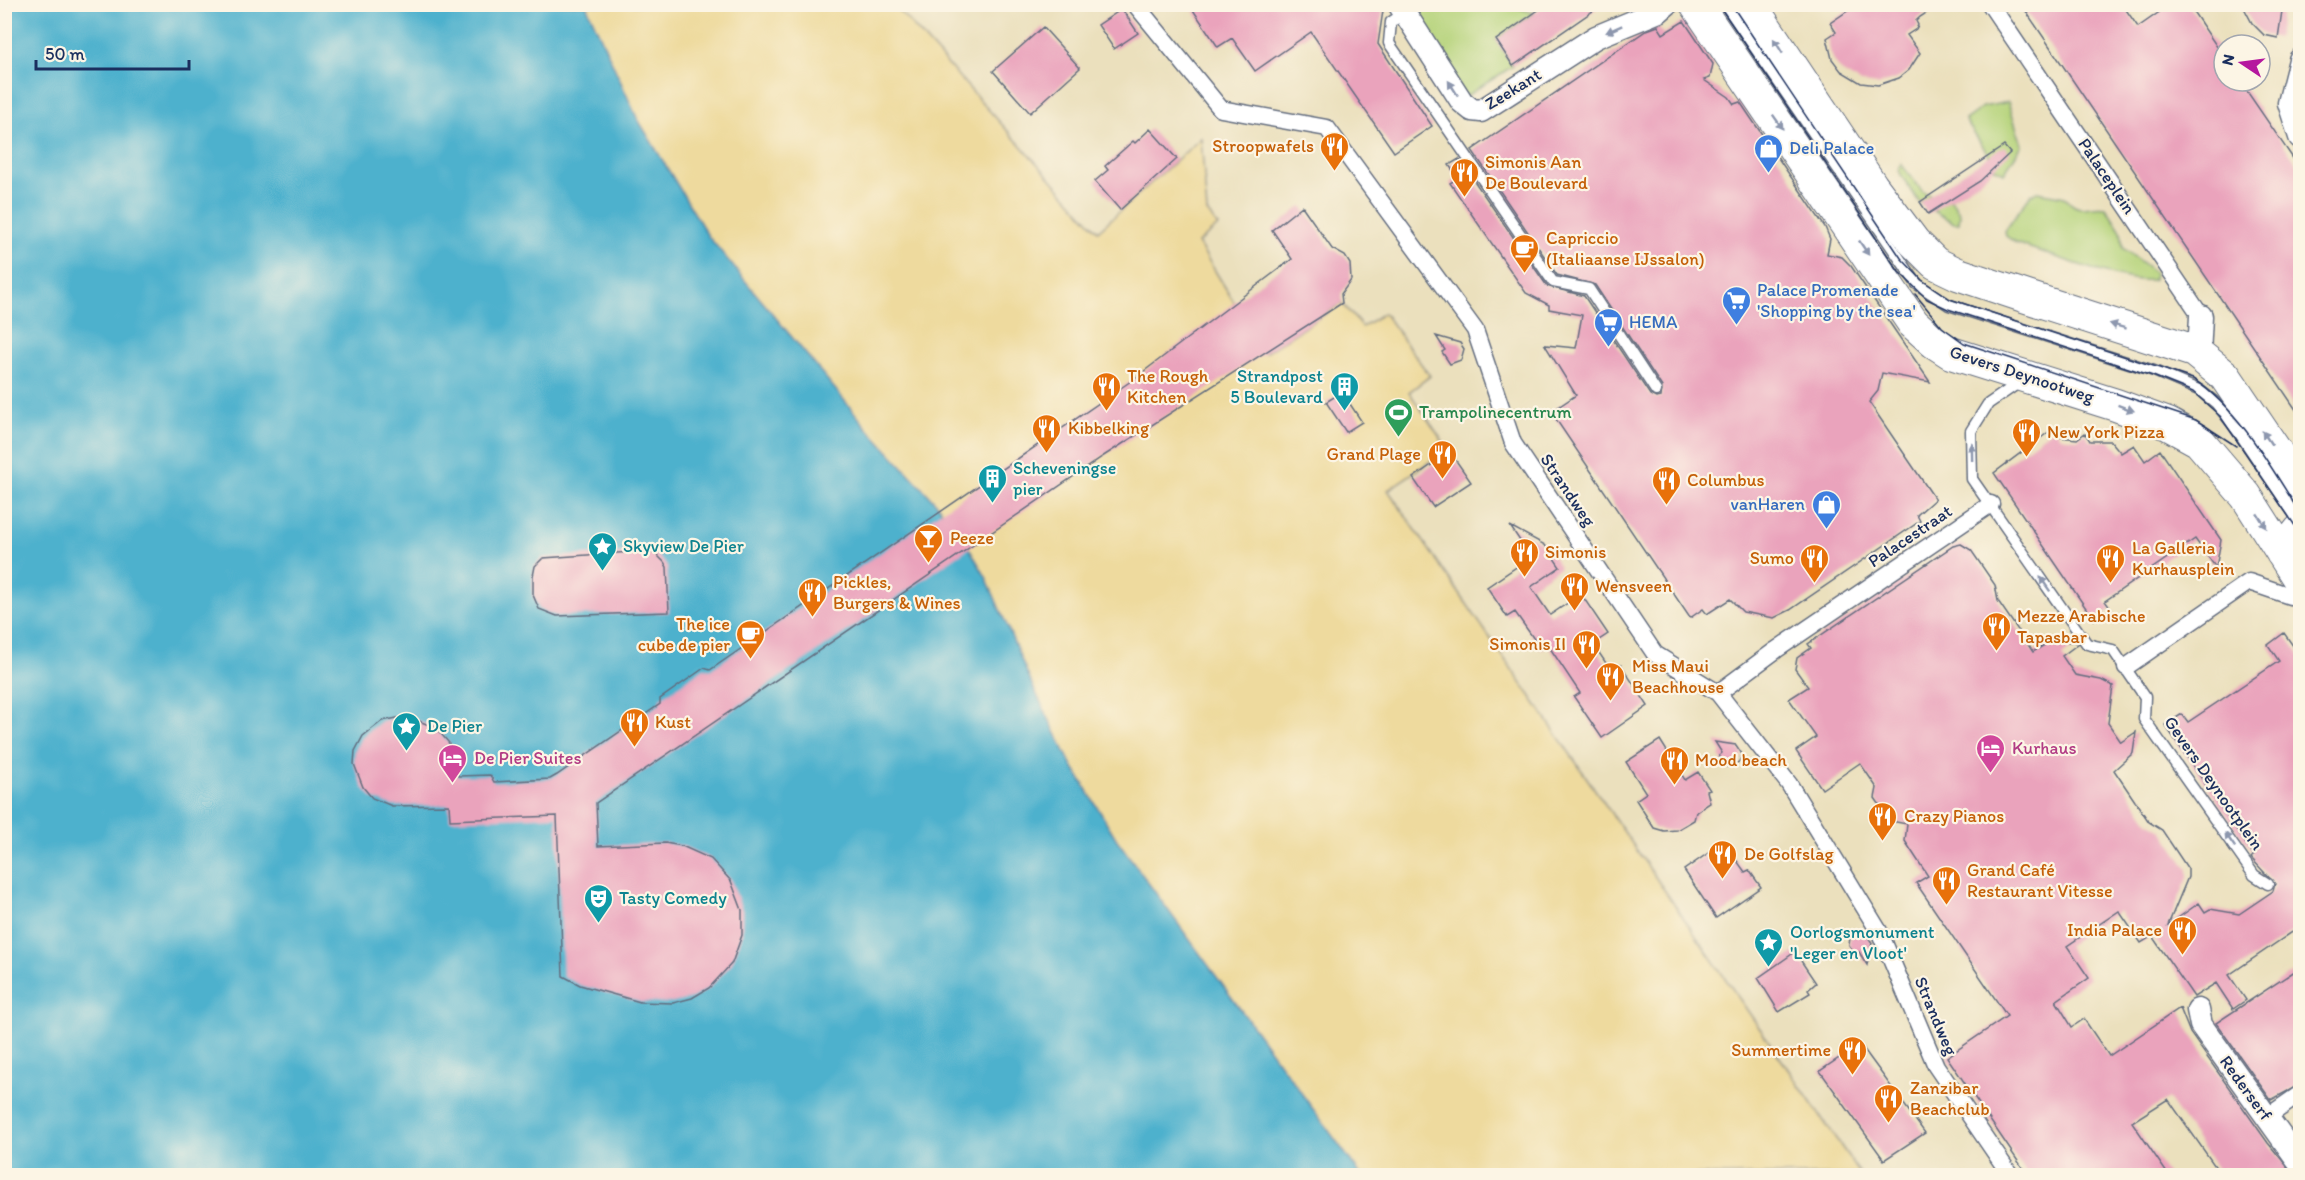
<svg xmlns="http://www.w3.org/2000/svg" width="2305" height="1180" font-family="Itim,sans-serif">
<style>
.green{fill:#b5d37a;stroke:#68816c;stroke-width:1.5}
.sand{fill:#eeda9e;stroke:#84847e;stroke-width:1.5}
.water{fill:#4eb1cd;stroke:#347096;stroke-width:1.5}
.building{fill:#eaa3bc}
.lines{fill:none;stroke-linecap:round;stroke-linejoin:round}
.service-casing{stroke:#646d7f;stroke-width:13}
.pedestrian-casing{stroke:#646d7f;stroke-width:19}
.minor-casing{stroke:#646d7f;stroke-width:25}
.secondary-casing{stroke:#646d7f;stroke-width:34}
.service{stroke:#fff;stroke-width:10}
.pedestrian{stroke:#fff;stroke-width:16}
.minor{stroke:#fff;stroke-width:22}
.secondary{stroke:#fff;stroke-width:32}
.tram{stroke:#1b2f5e;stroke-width:1.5}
.oneway{fill:#8d97ae}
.labels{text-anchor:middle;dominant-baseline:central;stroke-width:4.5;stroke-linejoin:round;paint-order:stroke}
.street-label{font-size:18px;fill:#1b2f5e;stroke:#fcf5e5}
.food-label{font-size:18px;fill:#c56008;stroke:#fcf5e5;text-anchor:start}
.shop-label{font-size:18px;fill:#366cbe;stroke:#fcf5e5;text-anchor:start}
.culture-label{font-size:18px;fill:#0d838f;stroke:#fcf5e5;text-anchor:start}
.leisure-label{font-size:18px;fill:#27864d;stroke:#fcf5e5;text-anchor:start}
.hotel-label{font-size:18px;fill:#b23c85;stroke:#fcf5e5;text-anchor:start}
</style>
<rect width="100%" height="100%" fill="#fcf5e5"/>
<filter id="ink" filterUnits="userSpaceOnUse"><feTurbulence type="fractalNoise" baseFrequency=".0167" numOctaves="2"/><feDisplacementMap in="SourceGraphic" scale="12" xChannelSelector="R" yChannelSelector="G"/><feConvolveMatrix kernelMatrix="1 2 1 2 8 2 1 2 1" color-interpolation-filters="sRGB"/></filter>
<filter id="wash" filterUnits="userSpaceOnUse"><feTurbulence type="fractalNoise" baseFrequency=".008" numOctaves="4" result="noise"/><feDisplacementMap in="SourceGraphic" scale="24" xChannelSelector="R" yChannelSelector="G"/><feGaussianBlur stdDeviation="1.35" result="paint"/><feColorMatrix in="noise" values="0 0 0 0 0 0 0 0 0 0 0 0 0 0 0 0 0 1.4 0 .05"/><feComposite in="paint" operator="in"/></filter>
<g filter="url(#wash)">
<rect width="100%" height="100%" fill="#ebe0bd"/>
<path class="green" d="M 1403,5 L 1509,5 L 1534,13 L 1496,40 L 1513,66 L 1465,97 Z
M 2008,102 L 2022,145 L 2004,173 L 1992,167 L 1990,157 L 1965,120 L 1983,107 Z
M 1901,164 L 1923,192 L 1933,196 L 1944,189 L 1960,214 L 1959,223 L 1954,223 L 1919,202 L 1901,175 L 1899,170 Z
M 2037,192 L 2065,197 C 2079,216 2087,204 2106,207 L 2121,231 L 2123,248 L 2154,272 L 2153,280 C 2121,283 2049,254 2016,243 L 2006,236 L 2005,231 L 2031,194 Z"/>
<path class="sand" d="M 586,5 L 894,5 L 1098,231 L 1201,138 L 1207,212 L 1218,226 L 1198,243 L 1265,353 L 1342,303 L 1362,327 L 1384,313 L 1430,376 L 1409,392 L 1448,449 L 1388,490 L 1861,1175 L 1361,1175 L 1117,840 L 1070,762 L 1033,687 L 986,577 L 972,553 L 936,503 L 868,429 L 708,236 L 637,118 Z"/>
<path class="water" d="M 5,4 L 586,5 L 637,118 L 708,236 L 868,429 L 936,503 L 972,553 L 986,577 L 1033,687 L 1070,762 L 1117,840 L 1361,1175 L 5,1176 Z"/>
<g id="blocks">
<path class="building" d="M 1189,4 L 1384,4 L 1378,44 L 1432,126 L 1394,152 L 1311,32 L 1255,71 L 1232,38 L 1218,47 Z
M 1547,4 L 1603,4 L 1513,66 L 1496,40 Z
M 1858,4 L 1940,4 L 1920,17 L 1916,21 L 1918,25 L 1916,29 L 1907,35 L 1920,53 L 1909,70 L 1899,78 L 1878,85 L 1861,83 L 1841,71 L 1832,59 L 1827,38 L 1836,32 L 1830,23 Z
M 2021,4 L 2122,4 L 2138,27 L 2171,4 L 2188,4 L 2224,57 L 2224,81 L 2240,81 L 2301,170 L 2301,417 Z
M 2242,4 L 2283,4 L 2278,38 L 2264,35 L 2252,23 Z
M 1122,9 L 1138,33 L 1114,49 L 1098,25 Z
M 1684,21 L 1713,64 L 1710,78 L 1704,80 L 1729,97 L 1734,104 L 1740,102 L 1825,227 L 1830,239 L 1827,254 L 1842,257 L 1851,266 L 1930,382 L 1882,373 L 1878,391 L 1869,402 L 1935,499 L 1917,515 L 1920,521 L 1790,610 L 1774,618 L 1743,612 L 1730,599 L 1707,614 L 1703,609 L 1690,618 L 1551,412 L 1576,395 L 1545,345 L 1576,348 L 1582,315 L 1549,309 L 1549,305 L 1526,293 L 1450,183 L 1458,178 L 1449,165 L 1459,159 L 1547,286 L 1584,296 L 1650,395 L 1656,398 L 1661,397 L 1662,387 L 1595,285 L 1557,275 L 1472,150 L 1647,30 L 1658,26 L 1663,34 Z
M 1043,27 L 1080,68 L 1030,113 L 993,71 Z
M 1150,129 L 1177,159 L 1120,210 L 1095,181 L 1108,170 L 1105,166 L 1133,141 L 1135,143 Z
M 2004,146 L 2010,153 L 1980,181 L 1928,214 L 1920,202 Z
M 1302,206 L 1332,249 L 1345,256 L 1350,264 L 1351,280 L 1341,294 L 1342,303 L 1102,457 L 596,803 L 598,846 L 665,843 L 682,846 L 711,859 L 731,881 L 742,910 L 742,935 L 732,963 L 709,988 L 692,998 L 673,1003 L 640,1002 L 580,985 L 563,976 L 557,816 L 450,820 L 449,805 L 392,806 L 372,798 L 363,787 L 354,764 L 355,751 L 363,736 L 382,721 L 407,716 L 436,728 L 449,743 L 458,776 L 490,775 L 494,782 L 550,779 L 557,775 L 660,704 L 660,699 L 704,668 L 710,670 L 1131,381 L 1292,259 L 1272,230 Z
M 1436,336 L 1460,343 L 1464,349 L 1461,360 L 1450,364 L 1442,352 L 1445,350 Z
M 1342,392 L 1362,422 L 1346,432 L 1326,402 Z
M 2054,428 L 2060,437 L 2077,439 L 2085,433 L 2090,441 L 2111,441 L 2121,453 L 2134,445 L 2145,461 L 2160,450 L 2221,540 L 2216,568 L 2195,539 L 2105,601 L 2111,609 L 2094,620 L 1994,473 Z
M 1450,452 L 1471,482 L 1433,507 L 1413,478 Z
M 1510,526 L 1545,545 L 1560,567 L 1531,587 L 1550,615 L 1581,594 L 1608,634 L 1593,644 L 1612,672 L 1621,665 L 1648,706 L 1602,738 L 1574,697 L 1580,693 L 1548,645 L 1541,649 L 1515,612 L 1507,617 L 1487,587 L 1531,557 Z
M 1961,544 L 1971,550 L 1995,585 L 1998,601 L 2033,652 L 2051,641 L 2076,642 L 2078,644 L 2062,656 L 2075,675 L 2101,680 L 2113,686 L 2108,723 L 2121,742 L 2136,732 L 2133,753 L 2114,770 L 2149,822 L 2162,830 L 2188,869 L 2188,877 L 2168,925 L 2199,903 L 2205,912 L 2210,909 L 2239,914 L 2273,891 L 2275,884 L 2251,858 L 2254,855 L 2165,725 L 2182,714 L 2188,722 L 2279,661 L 2268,645 L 2284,633 L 2301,657 L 2301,926 L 2229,975 L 2246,1000 L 2233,1009 L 2216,983 L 2194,997 L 2152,936 L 2141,943 L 2119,911 L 2067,946 L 2089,978 L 2056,1001 L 2072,1027 L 2084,1019 L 2109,1056 L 2180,1008 L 2190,1033 L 2268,1143 L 2295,1176 L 2230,1176 L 2224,1168 L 2219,1172 L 2168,1099 L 2132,1122 L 2169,1176 L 2028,1176 L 1947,1057 L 2007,1016 L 1916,883 L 1928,876 L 1905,841 L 1907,824 L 1891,821 L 1875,798 L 1877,788 L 1860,763 L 1822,789 L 1796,751 L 1816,737 L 1789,699 L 1808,687 L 1795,669 L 1797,658 L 1811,648 L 1808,644 L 1953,546 Z
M 632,552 L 655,553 L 664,562 L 667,567 L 669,612 L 557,616 L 539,609 L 533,595 L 533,576 L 535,566 L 543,558 Z
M 1660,740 L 1685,780 L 1698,772 L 1710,790 L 1707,791 L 1710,803 L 1696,812 L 1694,820 L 1677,830 L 1664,831 L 1654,828 L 1636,800 L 1646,793 L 1626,762 Z
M 1715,742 L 1736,745 L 1742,754 L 1739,762 L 1727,767 L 1719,756 L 1722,753 Z
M 1717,847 L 1728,863 L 1735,858 L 1745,872 L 1749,870 L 1761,887 L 1716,918 L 1684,870 Z
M 1856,934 L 1867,935 L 1872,943 L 1867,965 L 1859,952 L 1856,955 L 1849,945 L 1850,938 Z
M 1795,952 L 1816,983 L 1808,990 L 1810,993 L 1779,1012 L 1758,978 Z
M 2301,967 L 2301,1084 L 2271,1100 L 2216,1023 Z
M 1860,1044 L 1925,1133 L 1884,1160 L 1820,1071 Z"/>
</g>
</g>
<g filter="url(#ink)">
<use href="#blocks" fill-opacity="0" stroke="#646d7f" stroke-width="1.5"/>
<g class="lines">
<defs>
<path id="service" d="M 1725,4 L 1917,284 L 1949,305 L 2154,371 L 2201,391 L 2216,403 L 2240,434 L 2300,523
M 1405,13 L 1391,22 L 1389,43 L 1553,282 L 1589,289 L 1656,391
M 2020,382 L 1988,404 L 1971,431 L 1972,479 L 2087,644 L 2113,650 L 2145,697 L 2144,719 L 2254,875 L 2268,884"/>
<path id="pedestrian" d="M 1135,4 L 1221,109 L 1327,128 L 1475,330 L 1513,443 L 1655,654 L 1718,693 L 1789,784 L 1880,933 L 1936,1066 L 2011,1176
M 1990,4 L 2201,316
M 2126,667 L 2249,582 L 2290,596
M 1718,693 L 1776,650 L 1991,504
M 2267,1117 L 2300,1094"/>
<path id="minor" d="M 1399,4 L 1462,102 L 1472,110 L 1481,111 L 1596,37 L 1659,11 L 1667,4
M 2300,60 L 2289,103 L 2300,137
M 2199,355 L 2201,316
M 2198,1010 L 2201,1025 L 2300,1163"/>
<path id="secondary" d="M 1696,4 L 1913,323 L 1934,342 L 1951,353 L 2116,405 L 2168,424 L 2199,441 L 2246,496 L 2300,581
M 1750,4 L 1872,186 L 1914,242 L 1935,263 L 1958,274 L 2027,297 L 2194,351 L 2225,376 L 2300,487
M 2282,553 L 2300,530"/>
</defs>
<use href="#service" class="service-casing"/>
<use href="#pedestrian" class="pedestrian-casing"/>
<use href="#minor" class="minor-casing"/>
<use href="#secondary" class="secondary-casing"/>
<use href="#service" class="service"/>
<use href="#pedestrian" class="pedestrian"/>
<use href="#minor" class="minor"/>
<use href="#secondary" class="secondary"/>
<path class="tram" d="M 1718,4 L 1899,272 L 1927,299 L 1948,309 L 2153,376 L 2193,392 L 2220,416 L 2300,533
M 1731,4 L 1901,258 L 1922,280 L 1950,299 L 2193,379 C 2239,409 2271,467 2300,513
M 1915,294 L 1942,327 L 1964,343 L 2196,420 L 2236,446"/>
</g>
<defs><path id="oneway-solid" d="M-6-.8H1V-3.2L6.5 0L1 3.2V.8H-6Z" transform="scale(1.5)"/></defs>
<g class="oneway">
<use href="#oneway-solid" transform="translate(1614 29) rotate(156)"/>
<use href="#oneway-solid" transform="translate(1778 46) rotate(-122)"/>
<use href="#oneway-solid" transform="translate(1453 88) rotate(-123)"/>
<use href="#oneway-solid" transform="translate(1778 122) rotate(55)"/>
<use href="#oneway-solid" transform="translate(1864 248) rotate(56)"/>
<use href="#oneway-solid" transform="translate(2118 326) rotate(-163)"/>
<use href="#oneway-solid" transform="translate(2126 408) rotate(20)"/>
<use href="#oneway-solid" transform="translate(2267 438) rotate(-124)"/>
<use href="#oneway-solid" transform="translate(1972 452) rotate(-91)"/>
<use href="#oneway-solid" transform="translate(2262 521) rotate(57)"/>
<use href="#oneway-solid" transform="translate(2045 584) rotate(-125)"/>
<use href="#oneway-solid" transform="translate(2230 840) rotate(-125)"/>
</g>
</g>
<defs>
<symbol id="restaurant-pin" viewBox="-11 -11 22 30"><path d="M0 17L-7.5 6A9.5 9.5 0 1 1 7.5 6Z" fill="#e8710a" stroke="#fcf5e5"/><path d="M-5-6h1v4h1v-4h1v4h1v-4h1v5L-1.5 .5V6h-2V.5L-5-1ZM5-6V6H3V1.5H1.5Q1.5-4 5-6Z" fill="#fff"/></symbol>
<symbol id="shop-pin" viewBox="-11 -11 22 30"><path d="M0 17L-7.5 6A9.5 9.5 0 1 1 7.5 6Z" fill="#3f7fe0" stroke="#fcf5e5"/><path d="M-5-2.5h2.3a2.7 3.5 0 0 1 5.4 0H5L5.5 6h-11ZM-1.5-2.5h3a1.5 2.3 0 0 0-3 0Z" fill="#fff"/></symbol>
<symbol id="cafe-pin" viewBox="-11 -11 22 30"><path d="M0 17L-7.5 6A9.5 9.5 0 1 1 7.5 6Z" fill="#e8710a" stroke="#fcf5e5"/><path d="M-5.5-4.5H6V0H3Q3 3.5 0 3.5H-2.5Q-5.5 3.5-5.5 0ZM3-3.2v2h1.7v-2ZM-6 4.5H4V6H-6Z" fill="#fff"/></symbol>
<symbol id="supermarket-pin" viewBox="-11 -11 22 30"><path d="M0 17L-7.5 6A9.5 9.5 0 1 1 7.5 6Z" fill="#3f7fe0" stroke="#fcf5e5"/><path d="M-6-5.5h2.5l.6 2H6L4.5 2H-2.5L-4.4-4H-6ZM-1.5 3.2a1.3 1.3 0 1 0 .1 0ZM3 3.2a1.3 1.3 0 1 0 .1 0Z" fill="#fff"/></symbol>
<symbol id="building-pin" viewBox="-11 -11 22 30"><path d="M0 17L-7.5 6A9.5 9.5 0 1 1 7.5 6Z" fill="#0f9aa8" stroke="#fcf5e5"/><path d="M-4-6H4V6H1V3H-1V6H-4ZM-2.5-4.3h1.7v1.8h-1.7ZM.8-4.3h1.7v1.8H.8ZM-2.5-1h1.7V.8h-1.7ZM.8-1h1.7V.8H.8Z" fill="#fff"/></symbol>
<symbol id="stadium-pin" viewBox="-11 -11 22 30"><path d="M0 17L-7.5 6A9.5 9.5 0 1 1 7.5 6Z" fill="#2e9e5b" stroke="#fcf5e5"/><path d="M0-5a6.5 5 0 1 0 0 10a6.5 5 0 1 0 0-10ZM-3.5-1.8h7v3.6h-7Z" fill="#fff"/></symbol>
<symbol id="bar-pin" viewBox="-11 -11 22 30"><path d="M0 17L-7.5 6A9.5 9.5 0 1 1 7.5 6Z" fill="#e8710a" stroke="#fcf5e5"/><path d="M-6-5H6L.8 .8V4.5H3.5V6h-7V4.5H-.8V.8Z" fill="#fff"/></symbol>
<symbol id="sight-pin" viewBox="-11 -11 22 30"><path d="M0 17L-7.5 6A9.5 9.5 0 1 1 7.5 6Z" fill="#0f9aa8" stroke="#fcf5e5"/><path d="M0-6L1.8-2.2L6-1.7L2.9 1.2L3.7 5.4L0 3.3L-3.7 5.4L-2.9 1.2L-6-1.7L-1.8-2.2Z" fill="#fff"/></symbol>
<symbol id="hotel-pin" viewBox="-11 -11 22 30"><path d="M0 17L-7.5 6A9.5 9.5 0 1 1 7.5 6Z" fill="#d1479c" stroke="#fcf5e5"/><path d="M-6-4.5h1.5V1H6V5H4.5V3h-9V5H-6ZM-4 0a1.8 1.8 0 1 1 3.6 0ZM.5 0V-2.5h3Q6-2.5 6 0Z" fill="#fff"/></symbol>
<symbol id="theatre-pin" viewBox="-11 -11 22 30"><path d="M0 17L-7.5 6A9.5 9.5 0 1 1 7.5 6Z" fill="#0f9aa8" stroke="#fcf5e5"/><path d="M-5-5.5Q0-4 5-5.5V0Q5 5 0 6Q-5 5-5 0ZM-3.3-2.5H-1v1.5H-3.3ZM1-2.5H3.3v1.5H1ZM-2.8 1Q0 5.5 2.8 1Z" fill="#fff"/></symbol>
</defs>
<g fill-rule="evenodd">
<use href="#restaurant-pin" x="1318" y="130" width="33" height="45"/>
<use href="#shop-pin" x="1752" y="132" width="33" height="45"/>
<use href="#restaurant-pin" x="1448" y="156" width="33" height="45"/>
<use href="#cafe-pin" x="1508" y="232" width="33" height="45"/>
<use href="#supermarket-pin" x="1720" y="284" width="33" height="45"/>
<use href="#supermarket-pin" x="1592" y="306" width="33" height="45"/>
<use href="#restaurant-pin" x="1090" y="370" width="33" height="45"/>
<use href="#building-pin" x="1328" y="370" width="33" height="45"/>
<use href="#stadium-pin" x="1382" y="396" width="33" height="45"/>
<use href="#restaurant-pin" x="1030" y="412" width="33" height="45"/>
<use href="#restaurant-pin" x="2010" y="416" width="33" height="45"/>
<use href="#restaurant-pin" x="1426" y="438" width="33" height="45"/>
<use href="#building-pin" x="976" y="462" width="33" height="45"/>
<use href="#restaurant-pin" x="1650" y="464" width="33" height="45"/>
<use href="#shop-pin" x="1810" y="488" width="33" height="45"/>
<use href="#bar-pin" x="912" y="522" width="33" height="45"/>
<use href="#sight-pin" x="586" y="530" width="33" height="45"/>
<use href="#restaurant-pin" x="1508" y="536" width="33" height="45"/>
<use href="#restaurant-pin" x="1798" y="542" width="33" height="45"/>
<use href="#restaurant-pin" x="2094" y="542" width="33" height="45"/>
<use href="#restaurant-pin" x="1558" y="570" width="33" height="45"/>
<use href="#restaurant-pin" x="796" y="576" width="33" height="45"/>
<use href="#restaurant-pin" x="1980" y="610" width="33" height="45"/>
<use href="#cafe-pin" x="734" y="618" width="33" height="45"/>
<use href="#restaurant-pin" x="1570" y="628" width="33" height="45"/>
<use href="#restaurant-pin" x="1594" y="660" width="33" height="45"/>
<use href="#restaurant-pin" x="618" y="706" width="33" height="45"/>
<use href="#sight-pin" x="390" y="710" width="33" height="45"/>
<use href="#hotel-pin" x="1974" y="732" width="33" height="45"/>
<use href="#hotel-pin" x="436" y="742" width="33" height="45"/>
<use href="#restaurant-pin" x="1658" y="744" width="33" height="45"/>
<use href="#restaurant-pin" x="1866" y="800" width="33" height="45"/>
<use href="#restaurant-pin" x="1706" y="838" width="33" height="45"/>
<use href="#restaurant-pin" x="1930" y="864" width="33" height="45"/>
<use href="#theatre-pin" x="582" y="882" width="33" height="45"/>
<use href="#restaurant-pin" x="2166" y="914" width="33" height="45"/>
<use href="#sight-pin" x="1752" y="926" width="33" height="45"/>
<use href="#restaurant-pin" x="1836" y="1034" width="33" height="45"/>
<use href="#restaurant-pin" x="1872" y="1082" width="33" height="45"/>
</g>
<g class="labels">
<g class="street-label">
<text transform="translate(1513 89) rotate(-32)">Zeekant</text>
<text transform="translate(2107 176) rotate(56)">Palaceplein</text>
<text transform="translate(2022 374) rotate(18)">Gevers Deynootweg</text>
<text transform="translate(1568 490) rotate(56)">Strandweg</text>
<text transform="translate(1910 536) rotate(-34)">Palacestraat</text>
<text transform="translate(2214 783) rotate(55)">Gevers Deynootplein</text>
<text transform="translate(1936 1016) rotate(67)">Strandweg</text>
<text transform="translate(2246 1088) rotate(54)">Rederserf</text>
</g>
<g class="food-label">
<text x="1314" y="146" text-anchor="end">Stroopwafels</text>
<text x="1485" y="162">Simonis Aan<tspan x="1485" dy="21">De Boulevard</tspan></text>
<text x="1546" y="238">Capriccio<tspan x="1546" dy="21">(Italiaanse IJssalon)</tspan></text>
<text x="1127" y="376">The Rough<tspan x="1127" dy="21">Kitchen</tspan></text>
<text x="1068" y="428">Kibbelking</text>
<text x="2047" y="432">New York Pizza</text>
<text x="1421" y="454" text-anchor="end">Grand Plage</text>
<text x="1687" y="480">Columbus</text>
<text x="950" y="538">Peeze</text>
<text x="2132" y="548">La Galleria<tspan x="2132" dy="21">Kurhausplein</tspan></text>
<text x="1545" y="552">Simonis</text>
<text x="1794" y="558" text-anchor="end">Sumo</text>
<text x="833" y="582">Pickles,<tspan x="833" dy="21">Burgers &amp; Wines</tspan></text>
<text x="1595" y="586">Wensveen</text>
<text x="2017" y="616">Mezze Arabische<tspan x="2017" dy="21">Tapasbar</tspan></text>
<text x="730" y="624" text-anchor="end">The ice<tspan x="730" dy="21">cube de pier</tspan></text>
<text x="1566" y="644" text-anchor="end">Simonis II</text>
<text x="1632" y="666">Miss Maui<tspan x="1632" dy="21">Beachhouse</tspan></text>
<text x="655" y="722">Kust</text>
<text x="1695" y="760">Mood beach</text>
<text x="1904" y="816">Crazy Pianos</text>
<text x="1744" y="854">De Golfslag</text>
<text x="1967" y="870">Grand Café<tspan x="1967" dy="21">Restaurant Vitesse</tspan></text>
<text x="2162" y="930" text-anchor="end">India Palace</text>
<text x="1831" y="1050" text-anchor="end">Summertime</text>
<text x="1910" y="1088">Zanzibar<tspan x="1910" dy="21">Beachclub</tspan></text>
</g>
<g class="shop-label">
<text x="1789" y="148">Deli Palace</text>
<text x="1757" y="290">Palace Promenade<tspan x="1757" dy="21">'Shopping by the sea'</tspan></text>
<text x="1629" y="322">HEMA</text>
<text x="1805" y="504" text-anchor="end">vanHaren</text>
</g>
<g class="culture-label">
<text x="1323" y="376" text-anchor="end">Strandpost<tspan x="1323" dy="21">5 Boulevard</tspan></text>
<text x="1013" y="468">Scheveningse<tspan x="1013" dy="21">pier</tspan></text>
<text x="623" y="546">Skyview De Pier</text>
<text x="427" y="726">De Pier</text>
<text x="619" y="898">Tasty Comedy</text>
<text x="1790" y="932">Oorlogsmonument<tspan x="1790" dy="21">'Leger en Vloot'</tspan></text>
</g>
<g class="leisure-label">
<text x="1419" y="412">Trampolinecentrum</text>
</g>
<g class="hotel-label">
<text x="2012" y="748">Kurhaus</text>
<text x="474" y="758">De Pier Suites</text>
</g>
</g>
<rect width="2305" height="1180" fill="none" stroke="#fcf5e5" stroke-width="24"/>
<g transform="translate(2242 63) rotate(283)"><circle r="28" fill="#fcf5e5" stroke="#a2a6af" stroke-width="1.5"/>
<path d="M0-4.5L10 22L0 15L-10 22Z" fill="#b5179e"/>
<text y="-9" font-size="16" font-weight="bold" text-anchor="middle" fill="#1b2f5e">N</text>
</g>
<path d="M36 60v9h153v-9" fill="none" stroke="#1b2f5e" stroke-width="3"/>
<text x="45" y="60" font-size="18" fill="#1b2f5e" stroke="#fcf5e5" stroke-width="4.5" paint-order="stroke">50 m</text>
</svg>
